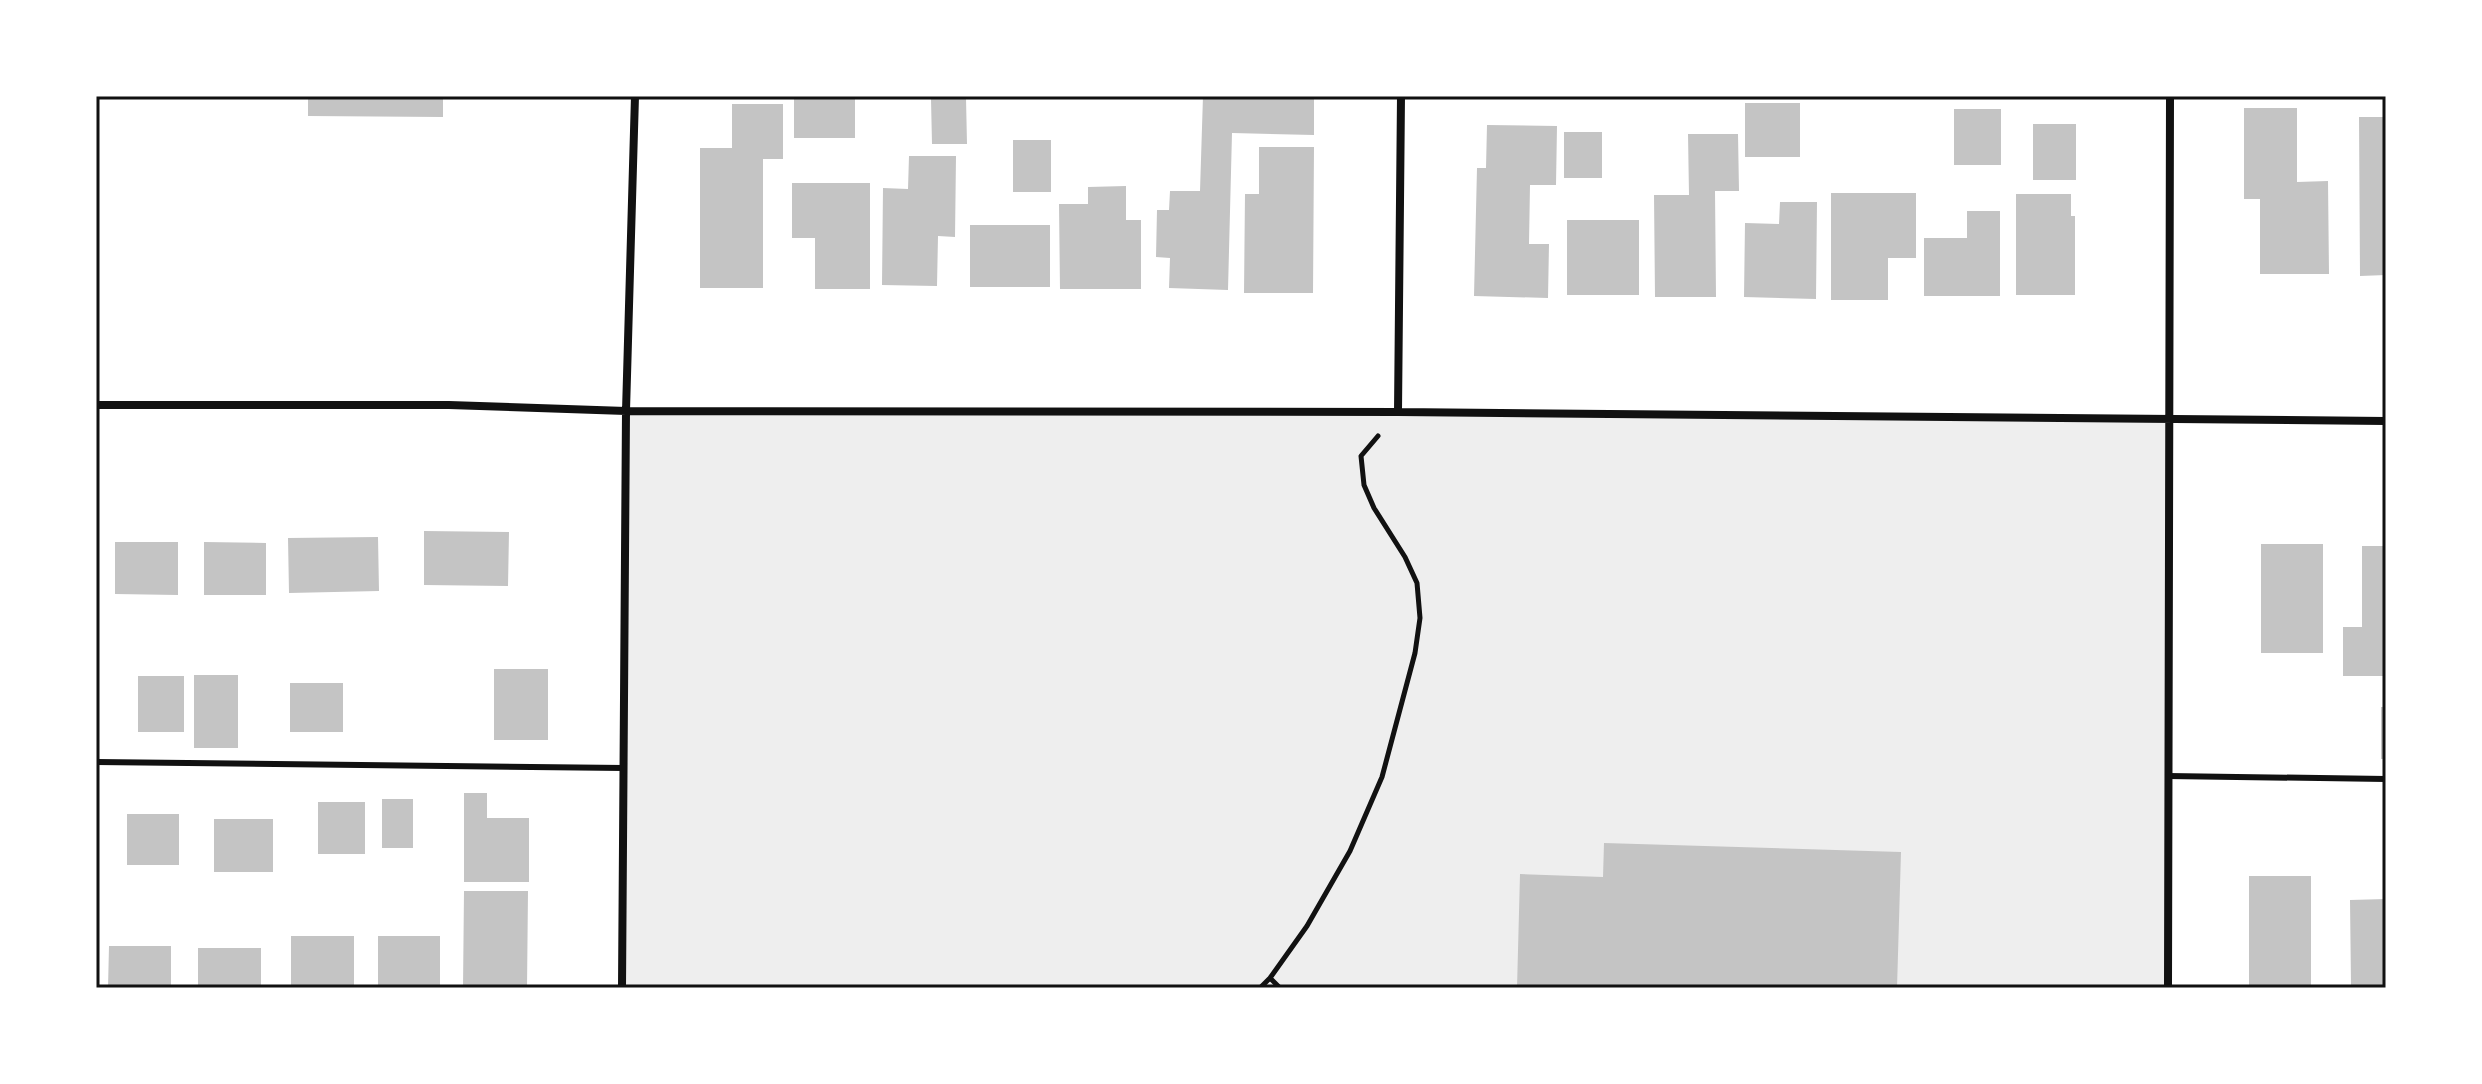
<svg xmlns="http://www.w3.org/2000/svg" width="2482" height="1084" font-family="Raleway,sans-serif">
<style>
.green{fill:#eee}
.building{fill:#c4c4c4}
.lines{fill:none;stroke-linecap:round;stroke-linejoin:round}
.path{stroke:#111;stroke-width:5}
.service{stroke:#111;stroke-width:6}
.minor{stroke:#111;stroke-width:8}
.neatline{fill:none;stroke:#111;stroke-width:3}
</style>
<rect width="100%" height="100%" fill="#fff"/>
<path class="green" d="M 626,411 L 2169,419 L 2165,988 L 623,988 Z"/>
<path class="building" d="M 308,96 L 443,96 L 443,117 L 308,116 Z
M 794,96 L 855,96 L 855,138 L 794,138 Z
M 1203,96 L 1314,96 L 1314,135 L 1232,133 L 1228,290 L 1169,288 L 1170,258 L 1156,257 L 1157,210 L 1169,210 L 1170,191 L 1200,191 Z
M 966,98 L 967,144 L 932,144 L 931,99 Z
M 1745,103 L 1800,103 L 1800,157 L 1745,157 Z
M 732,104 L 783,104 L 783,159 L 763,159 L 763,288 L 700,288 L 700,148 L 732,148 Z
M 2244,108 L 2297,108 L 2297,182 L 2328,181 L 2329,274 L 2260,274 L 2260,199 L 2244,199 Z
M 1954,109 L 2001,109 L 2001,165 L 1954,165 Z
M 2359,117 L 2386,117 L 2386,275 L 2360,276 Z
M 2033,124 L 2076,124 L 2076,180 L 2033,180 Z
M 1487,125 L 1557,126 L 1556,185 L 1530,185 L 1529,244 L 1549,244 L 1548,298 L 1474,296 L 1477,168 L 1486,168 Z
M 1564,132 L 1602,132 L 1602,178 L 1564,178 Z
M 1688,134 L 1738,134 L 1739,191 L 1715,191 L 1716,297 L 1655,297 L 1654,195 L 1689,195 Z
M 1013,140 L 1051,140 L 1051,192 L 1013,192 Z
M 1259,147 L 1314,147 L 1313,293 L 1244,293 L 1245,194 L 1259,194 Z
M 909,156 L 956,156 L 955,237 L 938,236 L 937,286 L 882,285 L 883,188 L 908,189 Z
M 792,183 L 870,183 L 870,289 L 815,289 L 815,238 L 792,238 Z
M 1126,186 L 1126,220 L 1141,220 L 1141,289 L 1060,289 L 1059,204 L 1088,204 L 1088,187 Z
M 1831,193 L 1916,193 L 1916,258 L 1888,258 L 1888,300 L 1831,300 Z
M 2016,194 L 2071,194 L 2071,216 L 2075,216 L 2075,295 L 2016,295 Z
M 1780,202 L 1817,202 L 1816,299 L 1744,297 L 1745,223 L 1779,224 Z
M 1967,211 L 2000,211 L 2000,296 L 1924,296 L 1924,238 L 1967,238 Z
M 1567,220 L 1639,220 L 1639,295 L 1567,295 Z
M 970,225 L 1050,225 L 1050,287 L 970,287 Z
M 424,531 L 509,532 L 508,586 L 424,585 Z
M 378,537 L 379,591 L 289,593 L 288,538 Z
M 115,542 L 178,542 L 178,595 L 115,594 Z
M 204,542 L 266,543 L 266,595 L 204,595 Z
M 2261,544 L 2323,544 L 2323,653 L 2261,653 Z
M 2362,546 L 2386,546 L 2386,676 L 2343,676 L 2343,627 L 2362,627 Z
M 494,669 L 548,669 L 548,740 L 494,740 Z
M 194,675 L 238,675 L 238,748 L 194,748 Z
M 138,676 L 184,676 L 184,732 L 138,732 Z
M 290,683 L 343,683 L 343,732 L 290,732 Z
M 2381,707 L 2386,707 L 2386,759 L 2381,759 Z
M 464,793 L 487,793 L 487,818 L 529,818 L 529,882 L 464,882 Z
M 382,799 L 413,799 L 413,848 L 382,848 Z
M 318,802 L 365,802 L 365,854 L 318,854 Z
M 127,814 L 179,814 L 179,865 L 127,865 Z
M 214,819 L 273,819 L 273,872 L 214,872 Z
M 1604,843 L 1901,852 L 1897,988 L 1517,988 L 1520,874 L 1603,877 Z
M 2249,876 L 2311,876 L 2311,988 L 2249,988 Z
M 464,891 L 528,891 L 527,988 L 463,988 Z
M 2386,899 L 2386,985 L 2351,985 L 2350,900 Z
M 291,936 L 354,936 L 354,988 L 291,988 Z
M 378,936 L 440,936 L 440,988 L 378,988 Z
M 109,946 L 171,946 L 171,988 L 108,988 Z
M 198,948 L 261,948 L 261,988 L 198,988 Z"/>
<g class="lines">
<path class="path" d="M 1270,978 L 1280,988
M 1260,988 L 1270,978 L 1307,926 L 1350,851 L 1382,777 L 1415,653 L 1420,618 L 1417,583 L 1405,557 L 1374,508 L 1364,485 L 1361,456 L 1378,436"/>
<path class="service" d="M 96,762 L 624,768
M 2168,776 L 2386,779"/>
<path class="minor" d="M 96,405 L 449,405 L 626,411 L 1398,412 L 2386,421
M 1398,412 L 1401,96
M 622,988 L 626,411 L 635,96
M 2168,988 L 2170,96"/>
</g>
<rect width="2482" height="1084" fill="none" stroke="#ffffff" stroke-width="196"/>
<rect x="98" y="98" width="2286" height="888" class="neatline"/>
</svg>
